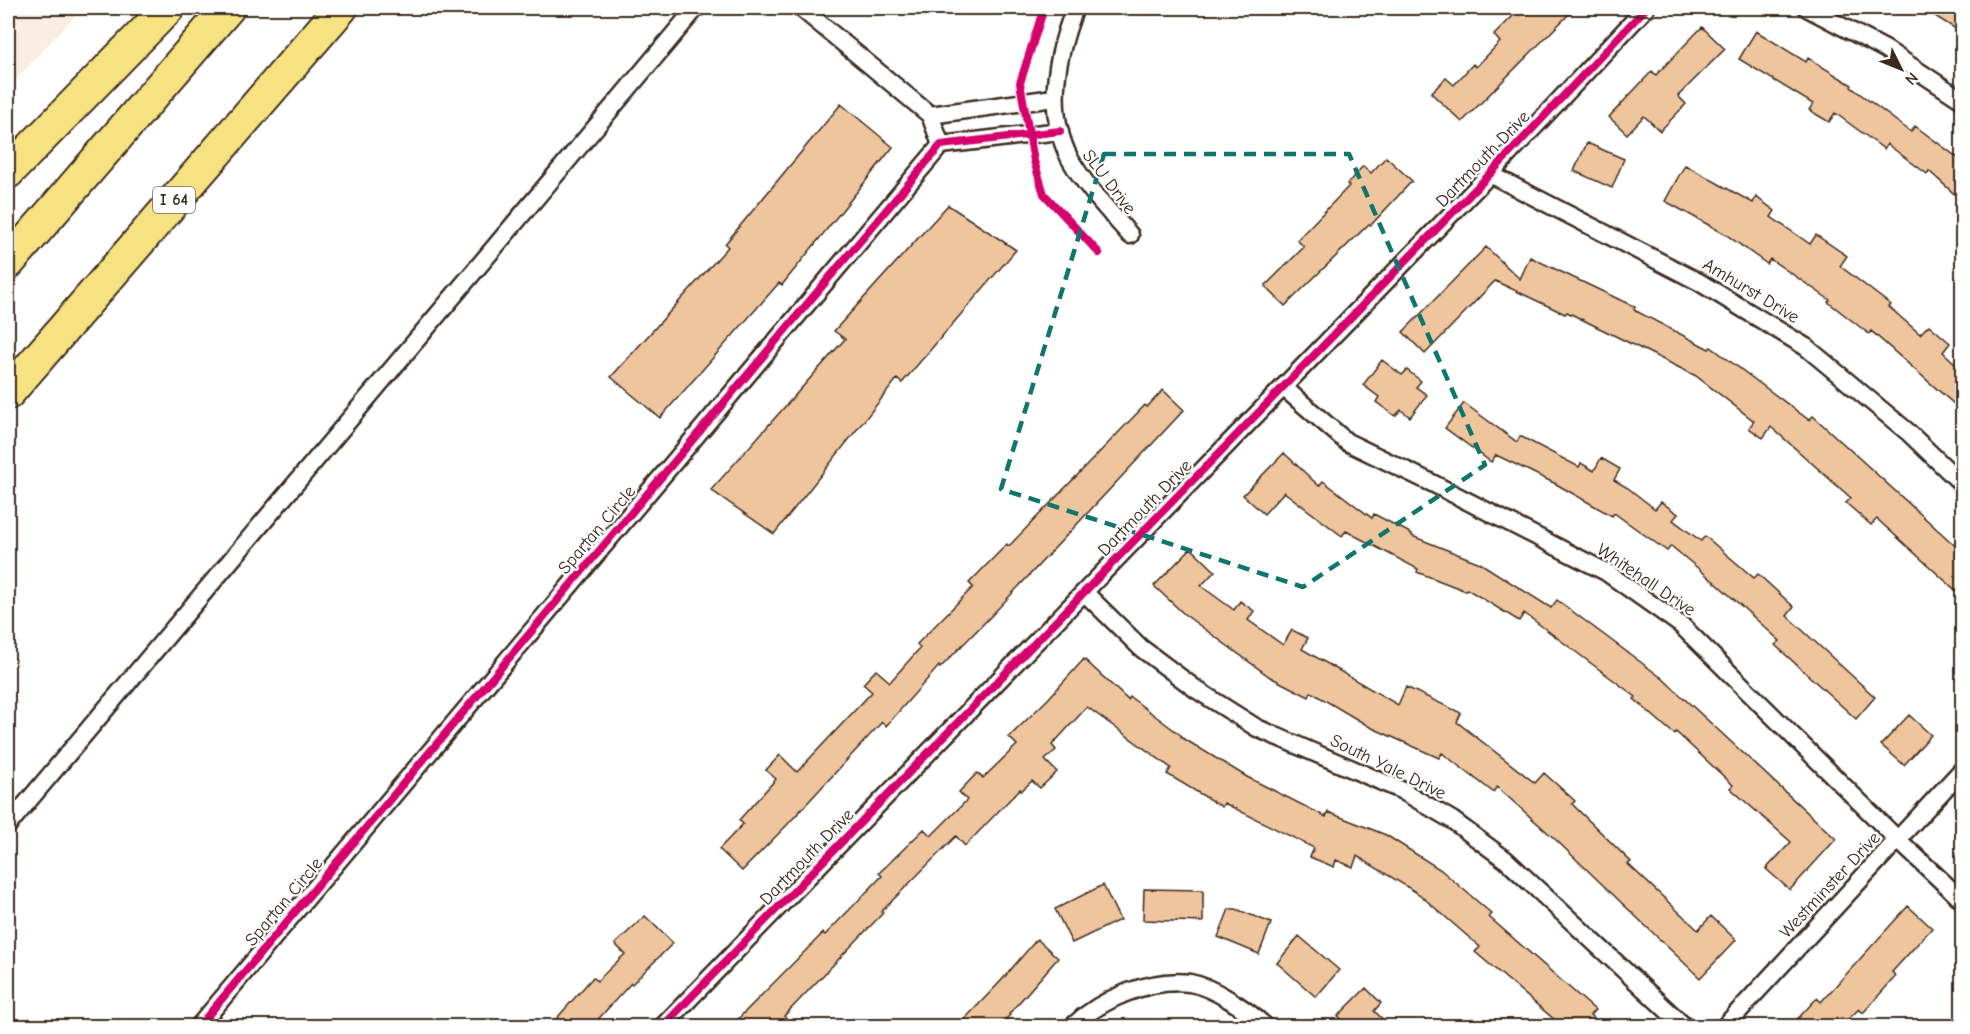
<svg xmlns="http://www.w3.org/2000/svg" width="1970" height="1034" font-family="'Comic Neue',sans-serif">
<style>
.built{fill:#faeee2}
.building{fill:#efc59e;stroke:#3b2a1e;stroke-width:1.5}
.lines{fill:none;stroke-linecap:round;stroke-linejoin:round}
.minor-casing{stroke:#3b2a1e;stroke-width:21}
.motorway-casing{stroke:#3b2a1e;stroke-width:36}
.minor{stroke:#fff;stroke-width:16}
.motorway{stroke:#f7e281;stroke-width:32}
.cycleway-casing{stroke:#fff;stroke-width:11}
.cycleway{stroke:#d6006c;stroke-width:8}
.marked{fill:none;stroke:#0f766e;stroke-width:4.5;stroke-dasharray:12 8;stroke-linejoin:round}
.labels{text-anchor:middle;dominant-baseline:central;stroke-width:4.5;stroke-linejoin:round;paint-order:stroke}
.shield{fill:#fff;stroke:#766a62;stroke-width:1.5}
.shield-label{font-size:16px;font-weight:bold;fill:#3b2a1e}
.street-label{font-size:18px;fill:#3b2a1e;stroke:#fff}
</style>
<rect width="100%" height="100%" fill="#fff"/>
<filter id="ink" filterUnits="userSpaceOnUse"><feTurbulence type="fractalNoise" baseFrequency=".0167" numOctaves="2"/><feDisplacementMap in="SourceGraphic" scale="12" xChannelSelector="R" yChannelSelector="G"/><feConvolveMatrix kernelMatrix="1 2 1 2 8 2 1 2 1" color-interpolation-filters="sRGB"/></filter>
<g filter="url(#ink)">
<path class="built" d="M 8,8 L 82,8 L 8,88 Z"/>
<path class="building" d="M 1521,8 L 1575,8 L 1462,122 L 1431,93 L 1446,78 L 1454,85 L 1473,64 L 1476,67 L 1500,42 L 1494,35 Z
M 1922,8 L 1962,8 L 1962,33 Z
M 1702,27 L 1725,49 L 1678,96 L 1686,104 L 1660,131 L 1644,116 L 1627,134 L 1609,117 L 1652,71 L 1656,75 Z
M 1756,31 L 1806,62 L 1808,58 L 1852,85 L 1851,87 L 1911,132 L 1915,126 L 1962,161 L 1962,201 L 1929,171 L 1927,174 L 1887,144 L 1884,149 L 1835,113 L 1829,122 L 1809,110 L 1813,104 L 1739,59 Z
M 841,104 L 893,147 L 782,285 L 779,283 L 660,418 L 611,377 L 728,247 L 725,244 Z
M 1587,143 L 1624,159 L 1612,188 L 1574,171 Z
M 1386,157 L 1412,181 L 1371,225 L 1369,224 L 1285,306 L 1265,286 L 1304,247 L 1297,240 L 1349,186 L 1347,184 L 1363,166 L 1371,173 Z
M 1685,165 L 1753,203 L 1756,197 L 1775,211 L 1771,217 L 1810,244 L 1816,235 L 1847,256 L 1840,266 L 1891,305 L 1889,307 L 1920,334 L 1929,325 L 1950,343 L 1943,352 L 1962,370 L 1962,411 L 1871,331 L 1869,334 L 1828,302 L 1830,300 L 1770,259 L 1767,264 L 1725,234 L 1665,201 L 1676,181 L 1677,182 L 1676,181 Z
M 948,205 L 1016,250 L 902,383 L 897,379 L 774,534 L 711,490 L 845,339 L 834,331 Z
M 1486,247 L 1520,279 L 1530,257 L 1635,307 L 1634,310 L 1709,349 L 1711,347 L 1809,420 L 1813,416 L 1962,552 L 1962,596 L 1877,519 L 1871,525 L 1846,503 L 1851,498 L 1771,427 L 1763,438 L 1749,428 L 1754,421 L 1696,376 L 1567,312 L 1565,314 L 1495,281 L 1425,354 L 1403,332 Z
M 1382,360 L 1402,375 L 1407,370 L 1421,381 L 1416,387 L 1427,395 L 1410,417 L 1401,410 L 1395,416 L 1376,402 L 1379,397 L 1363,385 Z
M 1163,390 L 1184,410 L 992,615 L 940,668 L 939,666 L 886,726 L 882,722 L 787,825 L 742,871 L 719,849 L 743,824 L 739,820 L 776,779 L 766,770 L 780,755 L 797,772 L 872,692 L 863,684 L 876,670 L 890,682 L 920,648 L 917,644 L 973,587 L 969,583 L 1007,544 L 1009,546 L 1145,405 L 1147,407 Z
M 1464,403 L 1517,442 L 1520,436 L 1579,467 L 1581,463 L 1594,471 L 1601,458 L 1620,469 L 1614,480 L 1628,488 L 1655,509 L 1661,502 L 1678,514 L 1673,520 L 1701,541 L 1705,536 L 1754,578 L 1758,574 L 1794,607 L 1787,616 L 1875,697 L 1856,719 L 1775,645 L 1780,641 L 1717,584 L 1671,546 L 1667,551 L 1614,513 L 1612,516 L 1556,484 L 1496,455 L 1491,462 L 1445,428 Z
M 1284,453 L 1319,486 L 1323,481 L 1372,518 L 1374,514 L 1412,534 L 1412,536 L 1480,563 L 1551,608 L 1557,600 L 1662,678 L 1836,839 L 1790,890 L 1766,869 L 1791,842 L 1730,788 L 1733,785 L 1676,732 L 1674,734 L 1634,699 L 1636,697 L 1524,613 L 1519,621 L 1467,589 L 1466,591 L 1417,572 L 1418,569 L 1346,531 L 1342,536 L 1284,492 L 1264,514 L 1243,495 Z
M 1191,548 L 1215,571 L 1201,586 L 1234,610 L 1240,601 L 1254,611 L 1248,620 L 1283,645 L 1292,630 L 1308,638 L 1302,649 L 1398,705 L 1406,687 L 1461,713 L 1457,722 L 1535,783 L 1544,773 L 1575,801 L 1572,804 L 1631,862 L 1628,864 L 1698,930 L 1711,916 L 1736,940 L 1700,978 L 1556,840 L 1497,787 L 1493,792 L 1442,753 L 1439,758 L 1370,727 L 1311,692 L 1309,697 L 1270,677 L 1184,614 L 1154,586 Z
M 1084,659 L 1128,700 L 1130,697 L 1182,736 L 1181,737 L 1247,777 L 1326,817 L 1328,812 L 1386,835 L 1441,870 L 1492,914 L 1489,917 L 1595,1010 L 1590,1015 L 1603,1026 L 1562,1026 L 1475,952 L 1480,947 L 1419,894 L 1357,856 L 1353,867 L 1336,860 L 1334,867 L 1310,857 L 1314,848 L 1224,803 L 1222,807 L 1167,774 L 1171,768 L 1087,707 L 1052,745 L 1056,750 L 1045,760 L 1057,772 L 1040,788 L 1032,781 L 1021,791 L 1020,789 L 965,846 L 956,836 L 881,912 L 883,913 L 784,1016 L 794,1026 L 731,1026 L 823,933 L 825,935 L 882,876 L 879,873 L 924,829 L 931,836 L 967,800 L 959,792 L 977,773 L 983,778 L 1017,745 L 1009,737 L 1048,699 Z
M 1909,715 L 1931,735 L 1904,765 L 1881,745 Z
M 1103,885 L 1120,920 L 1072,943 L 1055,909 Z
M 1144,889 L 1203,890 L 1203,922 L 1143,920 Z
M 1908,906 L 1932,928 L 1892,972 L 1896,976 L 1863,1013 L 1859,1009 L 1841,1026 L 1791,1026 L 1817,998 L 1821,1002 Z
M 1229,909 L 1236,909 L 1271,923 L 1259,954 L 1218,937 Z
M 645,916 L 673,943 L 632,984 L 631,983 L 592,1026 L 550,1026 L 593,977 L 597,981 L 625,954 L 615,944 Z
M 1299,936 L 1339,970 L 1316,997 L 1277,963 Z
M 1037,939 L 1058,958 L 1009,1014 L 1010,1015 L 999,1026 L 958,1026 L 1001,981 Z
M 1366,988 L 1381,1003 L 1374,1011 L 1390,1026 L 1349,1026 L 1338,1016 Z"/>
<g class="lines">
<defs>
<path id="minor" d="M 801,8 L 930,115 L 941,145
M 1075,8 C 1056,56 1045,111 1070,159 C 1085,186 1109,211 1130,235
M 1807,8 L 1885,49 L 1962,100
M 930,115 L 1054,98
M 1490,174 L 1699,282 L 1806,347 L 1908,432 L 1962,484
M 1283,387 L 1347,442 L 1430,482 L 1606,572 L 1681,625 L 1898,840 L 1962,900
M 1085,593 L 1141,648 L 1197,690 L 1257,728 L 1401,790 L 1452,820 L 1506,860 L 1684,1026
M 8,825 L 696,8
M 199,1026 L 941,145 L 1060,131
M 663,1026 L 1490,174 L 1646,8
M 1073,1026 C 1101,999 1150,978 1190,983 C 1214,987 1247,1010 1265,1026
M 1725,1026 L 1962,770"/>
<path id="motorway" d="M 8,172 L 168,8
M 8,263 L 228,8
M 8,393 L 341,8"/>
</defs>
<use href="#minor" class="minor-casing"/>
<use href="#motorway" class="motorway-casing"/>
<use href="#minor" class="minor"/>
<use href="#motorway" class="motorway"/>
<defs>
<path id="cycleway" d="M 1044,8 L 1020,83 L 1034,161 L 1044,194 L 1099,253
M 199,1026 L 941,145 L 1060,131
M 663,1026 L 1490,174 L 1646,8"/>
</defs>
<use href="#cycleway" class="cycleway-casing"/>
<use href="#cycleway" class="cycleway"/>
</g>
</g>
<path class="marked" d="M 1104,154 L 1349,154 L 1485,465 L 1303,587 L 1001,489 Z"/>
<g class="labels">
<rect class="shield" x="153" y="187" width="42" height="26" rx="4.5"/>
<g class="shield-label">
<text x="174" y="200">I 64</text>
</g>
<g class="street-label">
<text transform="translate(1483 159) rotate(-46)">Dartmouth Drive</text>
<text transform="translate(1109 182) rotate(53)">SLU Drive</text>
<text transform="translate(1751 291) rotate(31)">Amhurst Drive</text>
<text transform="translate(1145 508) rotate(-46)">Dartmouth Drive</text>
<text transform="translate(597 530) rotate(-50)">Spartan Circle</text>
<text transform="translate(1646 580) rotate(34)">Whitehall Drive</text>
<text transform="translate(1388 767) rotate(26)">South Yale Drive</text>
<text transform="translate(807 857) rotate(-46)">Dartmouth Drive</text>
<text transform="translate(1830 885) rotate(-47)">Westminster Drive</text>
<text transform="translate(284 902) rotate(-50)">Spartan Circle</text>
</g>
</g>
<rect width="1970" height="1034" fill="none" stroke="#fff" stroke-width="30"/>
<rect x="15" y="15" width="1940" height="1004" fill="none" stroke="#3b2a1e" stroke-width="2" filter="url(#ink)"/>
<g transform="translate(1901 69) rotate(133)" stroke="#ffffff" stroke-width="4.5" paint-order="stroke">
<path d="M0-4.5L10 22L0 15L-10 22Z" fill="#3b2a1e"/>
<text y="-9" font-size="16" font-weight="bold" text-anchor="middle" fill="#3b2a1e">N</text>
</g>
</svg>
